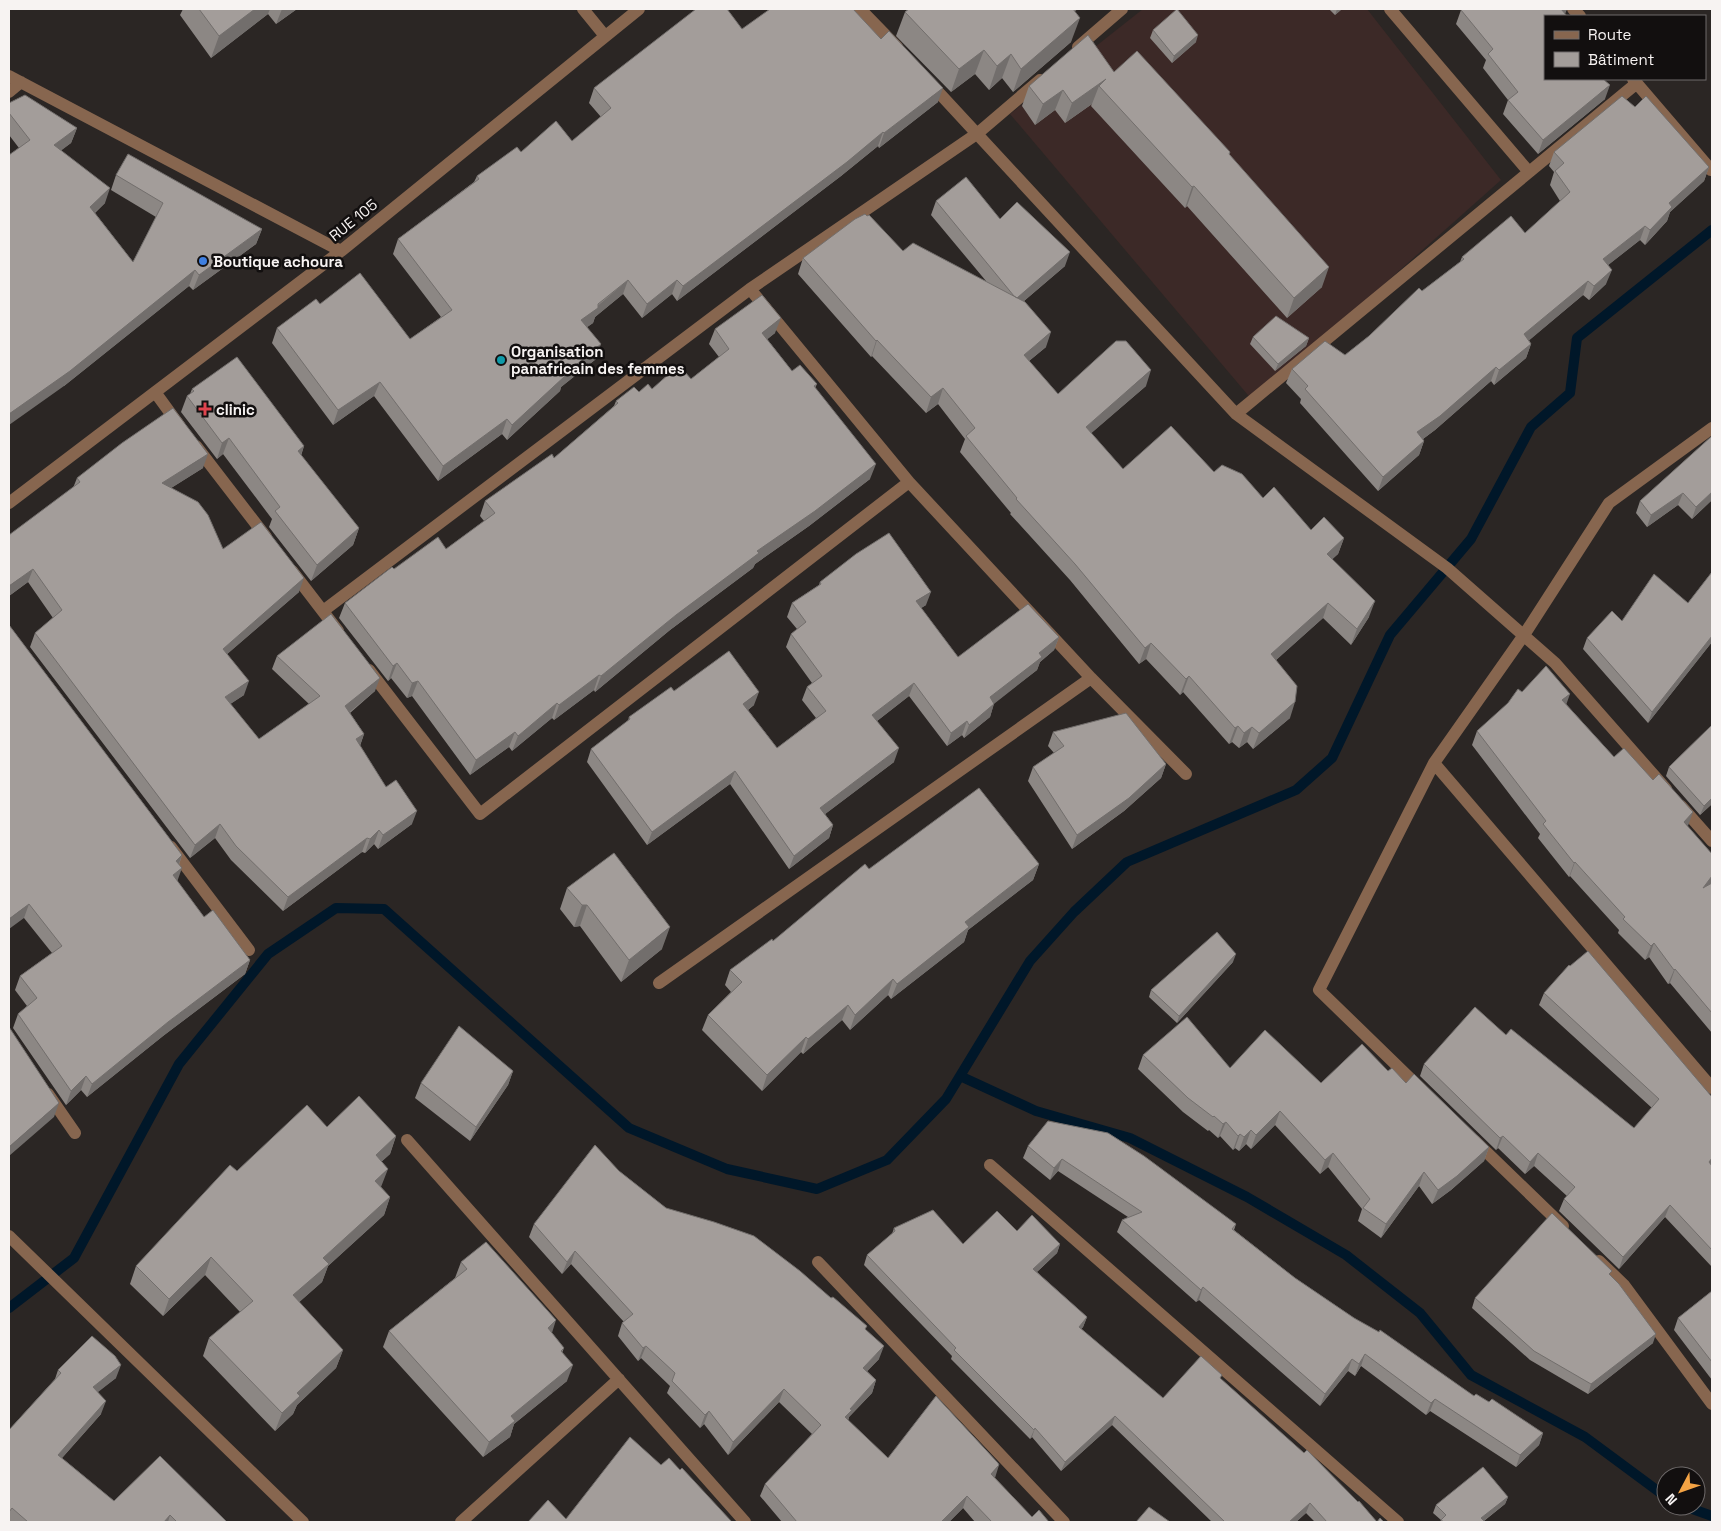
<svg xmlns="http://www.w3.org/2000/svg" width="1721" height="1531" font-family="'Space Grotesk',sans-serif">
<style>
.education{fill:#3c2927}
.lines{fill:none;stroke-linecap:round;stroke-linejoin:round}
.stream{stroke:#001729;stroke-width:10}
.minor{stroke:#87664f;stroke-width:12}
.wall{fill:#8c8784}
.shaded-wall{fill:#726e6c}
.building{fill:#a39d9a;stroke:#726e6c}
.shop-dot{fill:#3f7fe0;stroke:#120f0f;stroke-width:2}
.culture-dot{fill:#0f9aa8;stroke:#120f0f;stroke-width:2}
.health-dot{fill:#e0444e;stroke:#120f0f;stroke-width:2}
.labels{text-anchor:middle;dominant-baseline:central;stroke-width:5;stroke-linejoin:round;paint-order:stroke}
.street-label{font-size:15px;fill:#f7f3f2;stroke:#120f0f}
.poi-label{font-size:15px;font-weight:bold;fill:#f7f3f2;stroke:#120f0f;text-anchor:start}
</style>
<rect width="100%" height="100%" fill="#2b2624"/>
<path class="education" d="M 1143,9 L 1367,9 L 1501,180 L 1253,401 L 1010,114 Z"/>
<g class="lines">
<path class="stream" d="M 960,1076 L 1036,1111 L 1130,1138 L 1247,1197 L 1346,1255 L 1420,1313 L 1471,1375 L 1585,1437 L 1666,1497
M 9,1308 L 74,1258 L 179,1064 L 268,954 L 336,908 L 384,909 L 629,1128 L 727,1169 L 817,1189 L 887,1160 L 946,1099 L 1030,961 L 1074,912 L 1127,862 L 1296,790 L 1332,758 L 1390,635 L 1471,539 L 1531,427 L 1570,393 L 1577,338 L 1712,230
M 1684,1506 L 1712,1516"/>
<path class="minor" d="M 583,9 L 605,36
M 860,9 L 897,47
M 1390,9 L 1529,172
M 1573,9 L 1580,16
M 1078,47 L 1122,9
M 9,76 L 341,251
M 1633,79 L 1711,170
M 929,82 L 1236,414 L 1447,568 L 1555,663 L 1666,789
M 9,92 L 21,82
M 750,289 L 909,482
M 155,392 L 179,425
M 1236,414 L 1637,83
M 196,446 L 266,537
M 9,503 L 341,251 L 639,9
M 292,571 L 338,631
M 323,611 L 750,289 L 978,133 L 1040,80
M 369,670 L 480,814 L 909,482 L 1091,678 L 1186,774
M 1434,763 L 1712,1088
M 1681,806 L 1712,841
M 171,847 L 249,950
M 659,983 L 1091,678
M 1421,1089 L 1319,990 L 1434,763 L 1524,635 L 1609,503 L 1712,428
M 48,1094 L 75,1133
M 407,1140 L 745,1522
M 1475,1141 L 1563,1226
M 990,1165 L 1398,1522
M 9,1236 L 303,1522
M 1599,1261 L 1624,1285 L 1712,1404
M 818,1262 L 1064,1522
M 461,1522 L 619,1379"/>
</g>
<path class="wall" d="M 183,9 L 297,9 L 276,24 L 268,14 L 211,58 L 180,15 Z
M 909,9 L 1078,9 L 1075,11 L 1071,42 L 1013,92 L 1002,78 L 989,90 L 975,74 L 951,92 L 896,36 L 905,12 Z
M 1329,9 L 1342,9 L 1335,15 Z
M 1463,9 L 1567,9 L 1565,13 L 1545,16 L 1605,99 L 1538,154 L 1503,114 L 1508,100 L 1483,68 L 1486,60 L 1456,24 L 1461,10 Z
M 742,29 L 938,102 L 879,148 L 878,146 L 841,176 L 677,301 L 672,294 L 642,318 L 623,294 L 595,317 L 593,323 L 587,327 L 596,359 L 561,387 L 560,391 L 507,440 L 502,434 L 438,481 L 374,396 L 333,425 L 272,343 L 277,328 L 320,304 L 410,339 L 441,317 L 393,254 L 398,239 L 474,182 L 477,176 L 521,152 L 572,141 L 601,117 L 589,103 L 594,88 Z
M 1153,30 L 1196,42 L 1172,63 L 1150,38 Z
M 1114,72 L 1230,152 L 1229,155 L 1322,287 L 1287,318 L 1187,206 L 1185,208 L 1091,106 L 1092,104 L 1065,123 L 1055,110 L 1035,125 L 1022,106 L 1029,86 Z
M 9,103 L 77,128 L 71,143 L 61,150 L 105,203 L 95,213 L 133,262 L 156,217 L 111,190 L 116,175 L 262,229 L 256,244 L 193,290 L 189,286 L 64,386 L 19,148 L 9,135 Z
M 1635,107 L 1709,167 L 1704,181 L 1670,212 L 1667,221 L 1645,245 L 1640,240 L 1608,265 L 1606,284 L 1589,300 L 1583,295 L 1529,340 L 1531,344 L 1526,358 L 1494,385 L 1491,381 L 1435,430 L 1423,439 L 1424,441 L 1419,455 L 1378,491 L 1300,403 L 1301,399 L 1286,383 L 1292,369 L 1345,355 L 1369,336 L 1422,291 L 1460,262 L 1462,257 L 1525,233 L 1560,201 L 1550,185 L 1554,172 L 1549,166 L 1554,152 Z
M 936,201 L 1000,219 L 1065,266 L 1024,301 L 1046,347 L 1029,361 L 1058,394 L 1146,386 L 1091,433 L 1123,469 L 1214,472 L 1263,498 L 1311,530 L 1344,538 L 1338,554 L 1332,559 L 1369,617 L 1351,645 L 1323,618 L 1276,660 L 1290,718 L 1253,749 L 1247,742 L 1239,748 L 1232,742 L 1229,744 L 1183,692 L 1180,695 L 1146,659 L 1139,664 L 1070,580 L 1010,514 L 1011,513 L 960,452 L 965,439 L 938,404 L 926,413 L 872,356 L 871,357 L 798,274 L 803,258 L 903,251 L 986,281 L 931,215 Z
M 715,329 L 775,333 L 767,339 L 792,371 L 817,384 L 815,388 L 870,479 L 809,526 L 755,564 L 753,568 L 670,630 L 595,692 L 594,690 L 554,720 L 552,718 L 512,751 L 509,747 L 470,775 L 412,696 L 407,698 L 391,678 L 388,681 L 339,618 L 345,603 L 394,569 L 446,549 L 484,521 L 480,516 L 485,501 L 554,458 L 614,406 L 616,401 L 639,392 L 691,379 L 719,357 L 709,344 Z
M 1253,337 L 1309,338 L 1306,346 L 1275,371 L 1250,344 Z
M 192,389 L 304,446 L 301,456 L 359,528 L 353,545 L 311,581 L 269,527 L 272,519 L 223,454 L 217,459 L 181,412 L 187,396 L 190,394 Z
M 1712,436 L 1712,500 L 1692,519 L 1678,505 L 1647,527 L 1636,513 L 1640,501 Z
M 203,468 L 171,488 L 223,549 L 299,592 L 227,654 L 244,695 L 230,704 L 259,739 L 309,704 L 272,669 L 277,656 L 375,691 L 350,713 L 364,734 L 360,746 L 386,787 L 412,824 L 378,849 L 374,844 L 365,853 L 362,852 L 283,911 L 231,860 L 215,838 L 190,858 L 30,647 L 35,633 L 53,618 L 28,582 L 9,596 L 73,488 L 77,478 Z
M 1712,572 L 1712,642 L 1648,723 L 1583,649 L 1587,638 L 1622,621 L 1688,603 Z
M 820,582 L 926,605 L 921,608 L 958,657 L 1059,637 L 1054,650 L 1040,662 L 1037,670 L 994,703 L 990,717 L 964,738 L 962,735 L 947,746 L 909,696 L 877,721 L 894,762 L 825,814 L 833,825 L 829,838 L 789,869 L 730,784 L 647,845 L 587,762 L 591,749 L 628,721 L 629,717 L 674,691 L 754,705 L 748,710 L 777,748 L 816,718 L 802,700 L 807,687 L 812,683 L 786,647 L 791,634 L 797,629 L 787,617 L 792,603 L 819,585 Z
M 9,625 L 182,855 L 179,865 L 177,881 L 204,917 L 250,960 L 245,974 L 163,1036 L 87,1097 L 81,1090 L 66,1105 L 13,1028 L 18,1014 L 27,1006 L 15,990 L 20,976 L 52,953 L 24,918 Z
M 1522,692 L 1566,704 L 1614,757 L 1688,827 L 1712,854 L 1712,1033 L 1670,983 L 1668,984 L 1649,957 L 1645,960 L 1618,933 L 1619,930 L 1570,876 L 1569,877 L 1538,838 L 1540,834 L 1472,745 L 1477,731 Z
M 1712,725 L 1712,804 L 1700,815 L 1666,776 L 1669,767 Z
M 1053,732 L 1166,764 L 1161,778 L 1124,811 L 1072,849 L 1028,781 L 1033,767 L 1054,753 L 1048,746 Z
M 1039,864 L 1033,880 L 968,930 L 964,942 L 891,999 L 888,995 L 850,1030 L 842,1020 L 803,1054 L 801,1052 L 762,1091 L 702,1030 L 708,1015 L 731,992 L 725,985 L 730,970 L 773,941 L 869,869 Z
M 567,888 L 662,949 L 621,982 L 580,926 L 574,927 L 560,909 Z
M 1233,962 L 1177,1023 L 1149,997 L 1151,990 Z
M 1544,993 L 1712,1097 L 1712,1267 L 1665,1217 L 1619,1269 L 1559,1211 L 1564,1199 L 1567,1196 L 1534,1166 L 1525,1174 L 1498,1148 L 1496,1150 L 1420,1076 L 1424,1064 L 1506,1035 L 1634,1128 L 1652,1108 L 1539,1005 Z
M 1143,1055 L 1230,1068 L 1321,1083 L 1388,1071 L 1489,1147 L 1484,1161 L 1451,1190 L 1432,1204 L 1419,1186 L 1381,1238 L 1358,1221 L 1362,1209 L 1328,1167 L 1320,1174 L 1275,1125 L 1251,1149 L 1246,1144 L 1239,1151 L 1235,1148 L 1233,1150 L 1220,1136 L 1218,1138 L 1209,1130 L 1208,1131 L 1183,1112 L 1138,1069 Z
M 513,1071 L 508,1085 L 470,1141 L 415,1098 L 421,1083 Z
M 327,1127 L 396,1136 L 390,1154 L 381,1162 L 381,1187 L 390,1197 L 384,1215 L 328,1266 L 322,1282 L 299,1302 L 343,1350 L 336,1368 L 297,1405 L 293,1414 L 275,1431 L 203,1356 L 209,1338 L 240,1312 L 205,1275 L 163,1316 L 130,1284 L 136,1266 L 237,1171 Z
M 1028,1146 L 1236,1224 L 1234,1230 L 1295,1278 L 1354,1318 L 1474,1396 L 1489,1402 L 1543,1433 L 1539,1445 L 1516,1467 L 1430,1411 L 1426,1415 L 1361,1366 L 1355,1376 L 1348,1371 L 1320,1406 L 1199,1300 L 1196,1302 L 1117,1232 L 1122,1220 L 1128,1217 L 1058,1171 L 1050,1180 L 1023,1158 Z
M 619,1171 L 666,1208 L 866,1330 L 879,1359 L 867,1371 L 876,1380 L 872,1393 L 849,1417 L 848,1421 L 888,1458 L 995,1478 L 1032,1517 L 1049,1522 L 975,1522 L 963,1508 L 949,1522 L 782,1522 L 760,1496 L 765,1484 L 812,1434 L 779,1402 L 728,1455 L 704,1424 L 700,1428 L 667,1393 L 670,1386 L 641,1358 L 638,1361 L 618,1336 L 622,1323 L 624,1322 L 571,1264 L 562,1274 L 529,1237 L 534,1224 Z
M 894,1228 L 963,1244 L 1017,1231 L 1060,1244 L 1057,1253 L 1037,1272 L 1087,1317 L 1083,1327 L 1081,1329 L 1163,1398 L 1221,1379 L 1358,1502 L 1377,1522 L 1384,1522 L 1315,1522 L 1306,1513 L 1296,1522 L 1212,1522 L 1112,1425 L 1061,1471 L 1032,1437 L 1030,1439 L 951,1359 L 952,1356 L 864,1265 L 867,1255 L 892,1234 Z
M 461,1262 L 552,1333 L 564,1348 L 562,1353 L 567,1381 L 514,1424 L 510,1437 L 483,1457 L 383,1347 L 389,1331 L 455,1278 Z
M 1610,1275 L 1653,1343 L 1588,1394 L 1530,1360 L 1472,1308 L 1475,1298 Z
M 1712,1291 L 1712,1380 L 1674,1330 L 1678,1318 Z
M 58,1370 L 116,1378 L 97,1392 L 101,1414 L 62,1458 L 114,1501 L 227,1522 L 9,1522 L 9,1430 L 55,1379 Z
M 1508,1497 L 1505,1504 L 1484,1521 L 1485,1522 L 1440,1522 L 1441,1520 L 1433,1513 L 1436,1505 Z"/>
<path class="shaded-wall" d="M 255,9 L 270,9 L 268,14 L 211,58 L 219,36 Z
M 282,9 L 297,9 L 276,24 Z
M 1337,9 L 1342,9 L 1335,15 Z
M 1561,9 L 1567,9 L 1565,14 Z
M 1080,18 L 1071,42 L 1013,92 L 1021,69 Z
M 1198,35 L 1196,42 L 1172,63 L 1174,56 Z
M 984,50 L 975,74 L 951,92 L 959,69 Z
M 1011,54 L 1002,78 L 989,90 L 997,66 Z
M 1106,79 L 1099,86 L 1092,104 L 1065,123 L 1072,103 Z
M 1610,85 L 1605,99 L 1538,154 L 1543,140 Z
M 943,88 L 938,102 L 879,148 L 884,133 Z
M 1063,90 L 1055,110 L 1035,125 L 1043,104 Z
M 77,128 L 71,143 L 49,160 L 54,145 Z
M 883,132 L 878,146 L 841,176 L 677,301 L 683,286 Z
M 1709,167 L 1704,181 L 1670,212 L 1667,221 L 1645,245 L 1650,230 L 1669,203 Z
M 1194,186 L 1187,206 L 1185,208 L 1192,187 Z
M 110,188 L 105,203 L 84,222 L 90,207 Z
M 1645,226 L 1640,240 L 1598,273 L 1603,259 Z
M 262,229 L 256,244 L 193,290 L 199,275 Z
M 1070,252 L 1065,266 L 1011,312 L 1016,298 Z
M 1329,267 L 1322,287 L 1287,318 L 1294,298 Z
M 195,270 L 189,286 L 64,386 L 9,425 L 9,414 Z
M 1612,270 L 1606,284 L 1589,300 L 1594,286 Z
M 628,280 L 623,294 L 595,317 L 593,323 L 576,335 L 581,320 Z
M 677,280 L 672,294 L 642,318 L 647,304 Z
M 1588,281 L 1583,295 L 1519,349 L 1524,334 Z
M 781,318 L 775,333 L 757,348 L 762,333 Z
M 1051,332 L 1046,347 L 1018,370 L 1024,355 Z
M 1309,338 L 1306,346 L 1275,371 L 1278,364 Z
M 877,340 L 872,356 L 871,357 L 876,341 Z
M 601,344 L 596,359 L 561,387 L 560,391 L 507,440 L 512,425 L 564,375 Z
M 1531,344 L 1526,358 L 1494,385 L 1499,370 Z
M 1496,367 L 1491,381 L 1435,430 L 1412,447 L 1417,432 Z
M 1151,370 L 1146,386 L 1080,443 L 1086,427 Z
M 380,382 L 374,396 L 333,425 L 338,410 Z
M 943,388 L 938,404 L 926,413 L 931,397 Z
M 507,419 L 502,434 L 438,481 L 443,466 Z
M 229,438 L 223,454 L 217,459 L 222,443 Z
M 1424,441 L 1419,455 L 1378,491 L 1383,477 Z
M 304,446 L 298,463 L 298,451 Z
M 208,454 L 203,468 L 157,497 L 162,483 Z
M 876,464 L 870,479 L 809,526 L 755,564 L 753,568 L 670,630 L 595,692 L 601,676 L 676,615 L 757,551 Z
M 1712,492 L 1712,500 L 1692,519 L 1696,507 Z
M 1683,493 L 1678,505 L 1647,527 L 1651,515 Z
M 359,528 L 353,545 L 311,581 L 317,565 Z
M 1344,538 L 1338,554 L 1321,570 L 1327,554 Z
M 33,569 L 28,582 L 9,596 L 9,586 Z
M 304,578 L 299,592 L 218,662 L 223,649 Z
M 931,592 L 926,605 L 912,614 L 916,601 Z
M 1375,601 L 1369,617 L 1351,645 L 1357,629 Z
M 1328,603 L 1323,618 L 1265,670 L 1271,654 Z
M 1712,636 L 1712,642 L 1648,723 L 1652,712 Z
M 1059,637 L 1054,650 L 1040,662 L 1037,670 L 985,711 L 990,697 L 1039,653 Z
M 1151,643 L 1146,659 L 1139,664 L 1145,648 Z
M 397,663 L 391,678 L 388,681 L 393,666 Z
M 599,675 L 594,690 L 554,720 L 559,705 Z
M 1189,676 L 1183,692 L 1180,695 L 1186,679 Z
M 380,678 L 375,691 L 340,720 L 345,706 Z
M 249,681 L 244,695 L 220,711 L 225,697 Z
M 418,681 L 412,696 L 407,698 L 412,683 Z
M 914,683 L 909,696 L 868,728 L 872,715 Z
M 759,692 L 754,705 L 738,717 L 743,704 Z
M 1570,694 L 1565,708 L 1562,700 Z
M 1295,702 L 1290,718 L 1253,749 L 1259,733 Z
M 557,703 L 552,718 L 512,751 L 518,736 Z
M 994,704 L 990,717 L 964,738 L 969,725 Z
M 967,721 L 962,735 L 947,746 L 951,733 Z
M 1238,726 L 1232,742 L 1229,744 L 1235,728 Z
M 1252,727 L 1247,742 L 1239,748 L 1244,733 Z
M 515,732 L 509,747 L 470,775 L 476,760 Z
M 364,734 L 359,748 L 356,739 Z
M 899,748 L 894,762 L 816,821 L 820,808 Z
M 1166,764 L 1161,778 L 1124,811 L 1072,849 L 1077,835 Z
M 735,771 L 730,784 L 647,845 L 652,832 Z
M 1712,798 L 1712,804 L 1700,815 L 1704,806 Z
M 417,811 L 412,824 L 378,849 L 383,835 Z
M 1693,812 L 1688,826 L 1684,822 Z
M 220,824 L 215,838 L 190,858 L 195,845 Z
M 833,825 L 829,838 L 789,869 L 794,856 Z
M 379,830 L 374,844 L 365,853 L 370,839 Z
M 367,838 L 362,852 L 283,911 L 288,897 Z
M 182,855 L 177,869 L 176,861 Z
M 1575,862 L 1570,876 L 1569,877 L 1574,863 Z
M 1039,864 L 1033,880 L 968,930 L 964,942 L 891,999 L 897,984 L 965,922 Z
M 182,868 L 177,882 L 173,875 Z
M 1712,876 L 1712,883 L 1703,888 Z
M 29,904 L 24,918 L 9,929 L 9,919 Z
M 582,905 L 587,905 L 580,926 L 574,927 Z
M 670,927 L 662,949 L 621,982 L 629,960 Z
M 1654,943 L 1649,957 L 1645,960 L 1651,946 Z
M 1236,954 L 1233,962 L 1177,1023 L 1179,1016 Z
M 250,960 L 245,974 L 163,1036 L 87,1097 L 92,1084 L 168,1022 Z
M 1675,969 L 1670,983 L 1668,984 L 1674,970 Z
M 893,979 L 888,995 L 850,1030 L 855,1015 Z
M 848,1005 L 842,1020 L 803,1054 L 808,1039 Z
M 806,1037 L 801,1052 L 762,1091 L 767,1075 Z
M 513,1071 L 508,1085 L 470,1141 L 476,1127 Z
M 86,1076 L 81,1090 L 66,1105 L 71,1091 Z
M 59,1103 L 54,1117 L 9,1156 L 9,1147 Z
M 1280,1111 L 1275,1125 L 1251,1149 L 1256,1135 Z
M 1226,1122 L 1220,1136 L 1218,1138 L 1223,1124 Z
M 1251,1130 L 1246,1144 L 1239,1151 L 1244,1137 Z
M 1240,1134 L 1235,1148 L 1233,1150 L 1238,1136 Z
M 396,1136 L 390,1154 L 369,1173 L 376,1155 Z
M 1503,1136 L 1498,1148 L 1496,1150 L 1500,1138 Z
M 1489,1147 L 1484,1161 L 1451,1190 L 1432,1204 L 1438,1190 Z
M 1333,1153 L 1328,1167 L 1320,1174 L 1325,1160 Z
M 1538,1153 L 1534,1166 L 1525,1174 L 1530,1162 Z
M 1712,1158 L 1712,1165 L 1705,1175 L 1709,1162 Z
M 1062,1159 L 1058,1171 L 1050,1180 L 1054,1168 Z
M 388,1169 L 381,1187 L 375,1181 Z
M 1424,1172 L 1419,1186 L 1381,1238 L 1386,1224 Z
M 390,1197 L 384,1215 L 328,1266 L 322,1282 L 287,1313 L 293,1295 L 323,1258 Z
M 1670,1205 L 1665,1217 L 1619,1269 L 1623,1257 Z
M 1060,1244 L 1057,1253 L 1030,1278 L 1033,1269 Z
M 575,1251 L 571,1264 L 562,1274 L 567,1262 Z
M 211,1257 L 205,1275 L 163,1316 L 169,1299 Z
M 1203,1287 L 1199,1300 L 1196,1302 L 1201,1290 Z
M 1087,1317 L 1083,1327 L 1075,1336 L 1079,1327 Z
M 556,1320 L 551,1336 L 548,1328 Z
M 1656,1334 L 1653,1343 L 1588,1394 L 1591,1384 Z
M 646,1346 L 641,1358 L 638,1361 L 643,1348 Z
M 884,1346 L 879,1359 L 859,1380 L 863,1368 Z
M 343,1350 L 336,1368 L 297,1405 L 293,1414 L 275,1431 L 282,1413 L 297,1393 Z
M 1365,1354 L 1361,1366 L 1355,1376 L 1359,1364 Z
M 1352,1359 L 1348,1371 L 1320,1406 L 1325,1394 Z
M 121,1365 L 116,1378 L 88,1400 L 93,1387 Z
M 573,1365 L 567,1381 L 514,1424 L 510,1437 L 483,1457 L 489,1442 L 511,1416 Z
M 876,1380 L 872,1393 L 849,1417 L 847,1423 L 845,1417 L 850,1409 Z
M 784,1389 L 779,1402 L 728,1455 L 733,1442 Z
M 1435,1399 L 1430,1411 L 1426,1415 L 1431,1403 Z
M 106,1401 L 101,1414 L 53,1468 L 58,1455 Z
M 709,1411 L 704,1424 L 700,1428 L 705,1415 Z
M 1115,1416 L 1112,1425 L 1061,1471 L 1065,1462 Z
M 1035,1428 L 1032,1437 L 1030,1439 L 1034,1430 Z
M 1543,1433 L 1539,1445 L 1516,1467 L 1520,1455 Z
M 999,1465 L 995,1478 L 991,1474 Z
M 967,1496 L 963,1508 L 949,1522 L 941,1522 Z
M 1508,1497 L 1505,1504 L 1482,1522 L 1481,1518 Z
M 1310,1503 L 1306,1513 L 1296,1522 L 1289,1522 Z
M 170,1515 L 168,1522 L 164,1522 Z"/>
<path class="building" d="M 199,9 L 255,9 L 219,36 Z
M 696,9 L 727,9 L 742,29 L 770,9 L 853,9 L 881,39 L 889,31 L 943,88 L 884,133 L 883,132 L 847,162 L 683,286 L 677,280 L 647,304 L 628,280 L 598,304 L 598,308 L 581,320 L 601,344 L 564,375 L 565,376 L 512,425 L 507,419 L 443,466 L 380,382 L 338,410 L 277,328 L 316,299 L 320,304 L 360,273 L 410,339 L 452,310 L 398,239 L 479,179 L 477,176 L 517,147 L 521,152 L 556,121 L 572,141 L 611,108 L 594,88 Z
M 909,9 L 1073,9 L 1080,18 L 1021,69 L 1011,54 L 997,66 L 984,50 L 959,69 L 905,12 Z
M 1177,9 L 1198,35 L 1174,56 L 1153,30 Z
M 1463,9 L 1561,9 L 1567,16 L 1545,16 L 1545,79 L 1603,79 L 1610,85 L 1543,140 L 1508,100 L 1518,92 L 1488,54 L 1493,49 L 1461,10 Z
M 1088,35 L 1114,72 L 1137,51 L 1230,152 L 1229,154 L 1329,267 L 1294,298 L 1194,186 L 1192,187 L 1099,86 L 1106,79 L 1072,103 L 1063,90 L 1043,104 L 1029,86 Z
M 25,95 L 77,128 L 54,145 L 110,188 L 90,207 L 133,262 L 163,203 L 116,175 L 128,154 L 262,229 L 199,275 L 195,270 L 70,371 L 9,414 L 9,155 L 30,140 L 9,113 L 9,103 Z
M 1622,96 L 1635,107 L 1646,96 L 1709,167 L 1669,203 L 1672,207 L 1650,230 L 1645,226 L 1603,259 L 1612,270 L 1594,286 L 1588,281 L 1524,334 L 1531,344 L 1499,370 L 1496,367 L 1440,416 L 1417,432 L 1424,441 L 1383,477 L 1305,389 L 1308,386 L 1292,369 L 1325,341 L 1345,355 L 1369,336 L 1419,288 L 1422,291 L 1464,259 L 1462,257 L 1511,216 L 1525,233 L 1570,192 L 1555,171 L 1564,163 L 1554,152 Z
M 966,177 L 1000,219 L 1017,202 L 1070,252 L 1017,298 L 1014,296 L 936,201 Z
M 865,214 L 867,216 L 869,215 L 903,251 L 913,243 L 1025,302 L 1051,332 L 1024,355 L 1058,394 L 1116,341 L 1126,341 L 1151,370 L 1086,427 L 1123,469 L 1171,426 L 1214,472 L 1222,465 L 1242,474 L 1263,498 L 1274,487 L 1311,530 L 1324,517 L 1344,538 L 1327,554 L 1375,601 L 1357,629 L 1328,603 L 1271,654 L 1297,686 L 1295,702 L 1259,733 L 1252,727 L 1244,733 L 1238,726 L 1235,728 L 1189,676 L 1186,679 L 1151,643 L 1145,648 L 1075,564 L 1016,499 L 1017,498 L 966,436 L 975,428 L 943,388 L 931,397 L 877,340 L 876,341 L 803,258 L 855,219 Z
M 762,295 L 781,318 L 762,333 L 792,371 L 800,365 L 817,384 L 814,386 L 876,464 L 815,511 L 757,551 L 759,553 L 676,615 L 601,676 L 599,675 L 559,705 L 557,703 L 518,736 L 515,732 L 476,760 L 418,681 L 412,683 L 397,663 L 393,666 L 345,603 L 392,567 L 394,569 L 438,537 L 446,549 L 495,513 L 485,501 L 552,454 L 554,458 L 618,403 L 616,401 L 634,387 L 639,392 L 648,384 L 652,389 L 679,365 L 691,379 L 729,349 L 715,329 Z
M 1276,316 L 1309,338 L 1278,364 L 1253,337 Z
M 237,357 L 304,446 L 298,451 L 359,528 L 317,565 L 275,511 L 280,507 L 229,438 L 222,443 L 187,396 L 194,391 L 192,389 Z
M 173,408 L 208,454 L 162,483 L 198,502 L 208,515 L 223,549 L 261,522 L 304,578 L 223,649 L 249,681 L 225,697 L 259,739 L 320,696 L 277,656 L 331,614 L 380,678 L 345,706 L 364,734 L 356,739 L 386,787 L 396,780 L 417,811 L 383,835 L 379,830 L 370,839 L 367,838 L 288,897 L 236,846 L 220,824 L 195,845 L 35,633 L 62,610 L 33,569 L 9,586 L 9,535 L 80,482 L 77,478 L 122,443 Z
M 1712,436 L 1712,492 L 1696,507 L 1683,493 L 1651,515 L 1640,501 Z
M 889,533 L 931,592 L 916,601 L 958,657 L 1028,604 L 1059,637 L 1039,653 L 1042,657 L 990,697 L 994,704 L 969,725 L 967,721 L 951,733 L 914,683 L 872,715 L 899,748 L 820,808 L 833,825 L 794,856 L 735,771 L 652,832 L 591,749 L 630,719 L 629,717 L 671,687 L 674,691 L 729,651 L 759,692 L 743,704 L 777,748 L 826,711 L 807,687 L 822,676 L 791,634 L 806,622 L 792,603 L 821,584 L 820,582 L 856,554 Z
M 1712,572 L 1712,636 L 1652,712 L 1587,638 L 1612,611 L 1622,621 L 1654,574 L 1688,603 Z
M 9,625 L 182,855 L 176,861 L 182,868 L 173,875 L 204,917 L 213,910 L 250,960 L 168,1022 L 92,1084 L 86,1076 L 71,1091 L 18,1014 L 37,998 L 20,976 L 62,946 L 29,904 L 9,919 Z
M 1546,666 L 1570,694 L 1562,700 L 1614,757 L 1624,748 L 1653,780 L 1659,774 L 1693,812 L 1684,822 L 1712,854 L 1712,876 L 1703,888 L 1712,883 L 1712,1013 L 1675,969 L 1674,970 L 1654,943 L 1651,946 L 1623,919 L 1625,917 L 1575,862 L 1574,863 L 1543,824 L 1546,821 L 1477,731 L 1508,703 L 1518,689 L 1522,692 Z
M 1126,713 L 1166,764 L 1129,798 L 1077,835 L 1033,767 L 1064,746 L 1053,732 Z
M 1712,725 L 1712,798 L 1704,806 L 1669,767 Z
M 979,788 L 1039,864 L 965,922 L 969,927 L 897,984 L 893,979 L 855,1015 L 848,1005 L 808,1039 L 806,1037 L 767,1075 L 708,1015 L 742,982 L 730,970 L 772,939 L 773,941 L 865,864 L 869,869 Z
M 614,853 L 670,927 L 629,960 L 587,905 L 582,905 L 567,888 Z
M 1217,932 L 1236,954 L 1179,1016 L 1151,990 Z
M 1588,951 L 1712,1097 L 1712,1158 L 1709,1162 L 1712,1166 L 1712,1250 L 1670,1205 L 1623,1257 L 1564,1199 L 1575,1187 L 1538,1153 L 1530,1162 L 1503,1136 L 1500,1138 L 1424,1064 L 1475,1007 L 1506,1035 L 1511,1029 L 1634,1128 L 1659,1099 L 1544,993 L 1569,965 L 1570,966 Z
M 1187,1017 L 1230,1068 L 1265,1030 L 1321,1083 L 1362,1044 L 1388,1071 L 1392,1068 L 1406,1083 L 1414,1074 L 1489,1147 L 1457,1176 L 1438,1190 L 1424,1172 L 1386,1224 L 1363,1208 L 1370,1199 L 1333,1153 L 1325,1160 L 1280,1111 L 1256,1135 L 1251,1130 L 1244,1137 L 1240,1134 L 1238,1136 L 1226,1122 L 1223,1124 L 1214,1116 L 1213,1117 L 1188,1098 L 1143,1055 Z
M 459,1026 L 513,1071 L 476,1127 L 421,1083 Z
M 9,1027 L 59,1103 L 9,1147 Z
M 359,1096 L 396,1136 L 376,1155 L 388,1169 L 375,1181 L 390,1197 L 323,1258 L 329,1264 L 293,1295 L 343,1350 L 297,1393 L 300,1396 L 282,1413 L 209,1338 L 253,1301 L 211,1257 L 169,1299 L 136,1266 L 230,1165 L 237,1171 L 307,1105 L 327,1127 Z
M 1048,1121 L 1108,1133 L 1144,1156 L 1236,1224 L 1232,1229 L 1295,1278 L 1354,1318 L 1379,1332 L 1380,1330 L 1474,1396 L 1476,1394 L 1489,1402 L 1492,1399 L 1543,1433 L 1520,1455 L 1435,1399 L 1431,1403 L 1365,1354 L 1359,1364 L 1352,1359 L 1325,1394 L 1203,1287 L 1201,1290 L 1122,1220 L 1142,1212 L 1062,1159 L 1054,1168 L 1028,1146 Z
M 595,1145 L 619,1171 L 666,1208 L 714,1222 L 754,1236 L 800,1271 L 831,1298 L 833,1297 L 867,1326 L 865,1329 L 884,1346 L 863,1368 L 876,1380 L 850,1409 L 852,1410 L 845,1417 L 888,1458 L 936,1396 L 998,1463 L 999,1465 L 991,1474 L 1032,1517 L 1039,1510 L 1049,1522 L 992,1522 L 967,1496 L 941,1522 L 797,1522 L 765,1484 L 821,1425 L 784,1389 L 733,1442 L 709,1411 L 705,1415 L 672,1381 L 675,1373 L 646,1346 L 643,1348 L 622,1323 L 633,1314 L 575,1251 L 567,1262 L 534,1224 Z
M 933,1210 L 963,1244 L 997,1211 L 1017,1231 L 1032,1215 L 1060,1244 L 1033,1269 L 1087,1317 L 1079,1327 L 1163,1398 L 1201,1356 L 1222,1375 L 1220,1378 L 1304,1453 L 1307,1450 L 1358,1502 L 1359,1501 L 1377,1522 L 1380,1518 L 1384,1522 L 1327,1522 L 1310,1503 L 1289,1522 L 1225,1522 L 1115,1416 L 1065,1462 L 1035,1428 L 1034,1430 L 954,1350 L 956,1348 L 867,1255 L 895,1231 L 894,1228 Z
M 1552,1213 L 1612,1271 L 1609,1274 L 1619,1284 L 1656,1334 L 1591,1384 L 1534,1351 L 1475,1298 Z
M 486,1242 L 556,1320 L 548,1328 L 564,1348 L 561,1351 L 573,1365 L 511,1416 L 515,1421 L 489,1442 L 389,1331 L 467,1269 L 461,1262 Z
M 1712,1291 L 1712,1362 L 1678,1318 Z
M 92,1336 L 115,1356 L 121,1365 L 93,1387 L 106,1401 L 58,1455 L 114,1501 L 160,1456 L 227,1522 L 177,1522 L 170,1515 L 164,1522 L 28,1522 L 12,1508 L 9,1512 L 9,1430 L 61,1373 L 58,1370 Z
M 630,1437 L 661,1465 L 669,1458 L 680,1470 L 682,1468 L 732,1522 L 528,1522 L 548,1500 L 566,1519 Z
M 1483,1467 L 1508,1497 L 1481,1518 L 1485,1522 L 1444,1522 L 1441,1520 L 1446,1515 L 1436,1505 Z
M 1149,1507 L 1170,1522 L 1136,1522 Z"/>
<circle class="shop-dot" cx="203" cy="261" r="5"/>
<circle class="culture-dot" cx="501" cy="360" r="5"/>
<path class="health-dot" d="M202.5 401.5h5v5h5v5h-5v5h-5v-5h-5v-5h5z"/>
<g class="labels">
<g class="street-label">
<text transform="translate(353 220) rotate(-39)">RUE 105</text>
</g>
<g class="poi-label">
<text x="213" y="261">Boutique achoura</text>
<text x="511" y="351">Organisation<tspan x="511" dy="17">panafricain des femmes</tspan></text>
<text x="216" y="409">clinic</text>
</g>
</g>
<rect width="1721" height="1531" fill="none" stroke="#f7f3f2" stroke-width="20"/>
<rect x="1544" y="15" width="162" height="65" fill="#120f0f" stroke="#6e6a6a"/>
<rect x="1554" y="31" width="25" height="8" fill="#87664f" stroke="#6e6a6a"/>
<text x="1588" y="40" font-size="15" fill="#f7f3f2">Route</text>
<rect x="1554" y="52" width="25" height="15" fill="#a39d9a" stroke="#6e6a6a"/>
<text x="1588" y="65" font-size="15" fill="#f7f3f2">Bâtiment</text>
<g transform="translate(1681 1491) rotate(229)"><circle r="24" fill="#120f0f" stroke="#6e6a6a"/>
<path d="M0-4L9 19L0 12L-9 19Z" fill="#f4a344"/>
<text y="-8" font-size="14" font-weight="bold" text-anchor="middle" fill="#f7f3f2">N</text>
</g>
</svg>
